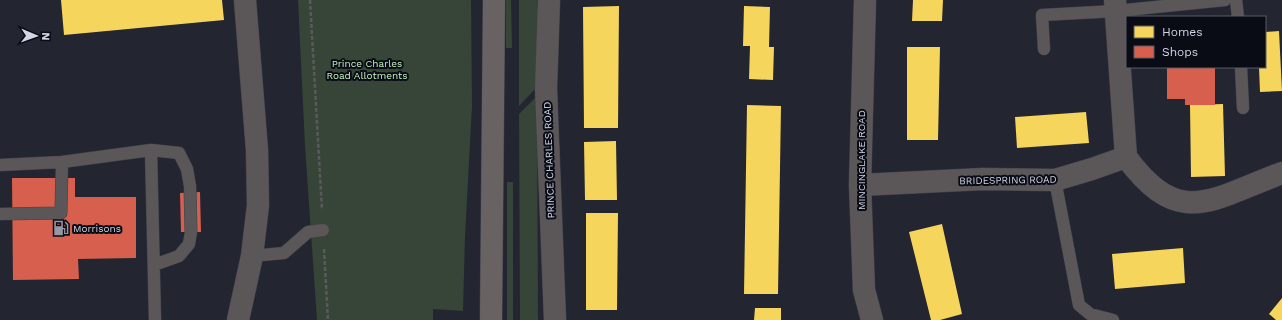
<svg xmlns="http://www.w3.org/2000/svg" width="1282" height="320" font-family="'Work Sans',sans-serif">
<style>
.green{fill:#364537}
.homes{fill:#f6d55c}
.shops{fill:#d6604d}
.lines{fill:none;stroke-linecap:round;stroke-linejoin:round}
.lane-casing{stroke:#40424c;stroke-width:13}
.street-casing{stroke:#40424c;stroke-width:23}
.secondary-casing{stroke:#40424c;stroke-width:23}
.path{stroke:#5b595c;stroke-width:2.5;stroke-dasharray:4 2;stroke-linecap:butt}
.lane{stroke:#5b5657;stroke-width:12}
.street{stroke:#5b5657;stroke-width:22}
.secondary{stroke:#686263;stroke-width:22}
.labels{text-anchor:middle;dominant-baseline:central;stroke-width:4;stroke-linejoin:round;paint-order:stroke}
.park-label{font-size:10px;fill:#c5f2c1;stroke:#090b15}
.street-label{font-size:10px;fill:#d2d5e4;stroke:#090b15}
.poi-label{font-size:10px;fill:#d2d5e4;stroke:#090b15;text-anchor:start}
</style>
<rect width="100%" height="100%" fill="#232530"/>
<path class="green" d="M 298,0 L 471,0 L 472,106 L 465,236 L 463,311 L 433,309 L 433,320 L 317,320 L 305,146 Z
M 506,0 L 511,0 L 512,48 L 506,48 Z
M 519,0 L 537,0 L 538,86 L 519,106 Z
M 537,96 L 538,320 L 520,320 L 519,114 Z
M 507,182 L 513,182 L 513,320 L 507,320 Z"/>
<path class="homes" d="M 61,0 L 222,0 L 224,20 L 64,35 Z
M 913,0 L 943,0 L 942,21 L 912,21 Z
M 619,6 L 618,128 L 584,128 L 583,7 Z
M 744,6 L 770,7 L 769,47 L 774,47 L 773,80 L 749,79 L 750,46 L 743,46 Z
M 1279,31 L 1282,91 L 1260,92 L 1259,67 L 1265,67 L 1265,32 Z
M 907,47 L 940,47 L 938,140 L 907,140 Z
M 1223,104 L 1225,176 L 1191,177 L 1190,105 Z
M 747,105 L 781,106 L 778,294 L 744,294 Z
M 1086,112 L 1089,143 L 1017,148 L 1015,117 Z
M 616,141 L 617,200 L 585,200 L 584,142 Z
M 586,213 L 618,213 L 617,310 L 586,310 Z
M 942,224 L 962,314 L 940,320 L 931,320 L 909,232 Z
M 1183,248 L 1185,283 L 1115,289 L 1112,254 Z
M 1282,298 L 1282,320 L 1276,320 L 1269,314 Z
M 755,308 L 781,308 L 781,320 L 754,320 Z"/>
<path class="shops" d="M 1167,67 L 1215,67 L 1215,105 L 1185,105 L 1185,99 L 1167,99 Z
M 12,178 L 75,178 L 75,197 L 136,197 L 136,258 L 78,259 L 79,279 L 13,280 Z
M 200,192 L 201,232 L 181,232 L 180,193 Z"/>
<g class="lines">
<defs>
<path id="lane" d="M 1236,0 L 1238,17
M 1044,49 L 1042,15 L 1116,11 L 1225,0
M 1241,67 L 1243,108
M 151,150 L 179,153 L 187,169 L 190,186 L 191,232 L 189,244 L 179,256 L 154,265
M 0,165 L 62,162
M 1055,180 L 1079,305 L 1090,314 L 1113,320
M 0,214 L 61,213 L 62,162 L 151,150 L 155,320
M 252,256 L 284,253 L 308,232 L 323,230"/>
<path id="street" d="M 549,0 L 546,89 L 555,320
M 865,0 L 860,185 L 864,290 L 872,320
M 1115,0 L 1126,157
M 1126,157 C 1180,230 1211,199 1282,173
M 860,185 L 983,179 L 1055,180 L 1092,169 L 1126,157
M 238,320 L 252,256 L 258,205 L 257,150 L 245,0"/>
<path id="secondary" d="M 491,320 L 494,0"/>
</defs>
<use href="#lane" class="lane-casing"/>
<use href="#street" class="street-casing"/>
<use href="#secondary" class="secondary-casing"/>
<path class="path" d="M 310,0 L 322,210
M 324,249 L 328,320"/>
<use href="#lane" class="lane"/>
<use href="#street" class="street"/>
<use href="#secondary" class="secondary"/>
</g>
<defs>
<symbol id="fuel-bare" viewBox="-9 -9 18 18"><path d="M-5.5-6h7V0h2V4h1.3V-2.5L3-4.5l.8-.8L6-3V5H2.5V1h-1V6h-7ZM-4.2-4.7v3.2H.2V-4.7Z" fill="#9597a5" stroke="#090b15" stroke-width="2.5" paint-order="stroke"/></symbol>
</defs>
<g fill-rule="evenodd">
<use href="#fuel-bare" x="50" y="217" width="22" height="22"/>
</g>
<g class="labels">
<g class="park-label">
<text x="367" y="63">Prince Charles<tspan x="367" dy="12">Road Allotments</tspan></text>
</g>
<g class="street-label">
<text transform="translate(549 160) rotate(-92)">PRINCE CHARLES ROAD</text>
<text transform="translate(861 160) rotate(-90)">MINCINGLAKE ROAD</text>
<text transform="translate(1008 180) rotate(-1)">BRIDESPRING ROAD</text>
</g>
<g class="poi-label">
<text x="73" y="228">Morrisons</text>
</g>
</g>
<rect x="1126" y="16" width="140" height="52" fill="#090b15" stroke="#595c68"/>
<rect x="1134" y="26" width="20" height="12" fill="#f6d55c" stroke="#595c68"/>
<text x="1162" y="36" font-size="12" fill="#d2d5e4">Homes</text>
<rect x="1134" y="46" width="20" height="12" fill="#d6604d" stroke="#595c68"/>
<text x="1162" y="56" font-size="12" fill="#d2d5e4">Shops</text>
<g transform="translate(36 36) rotate(92)" stroke="#090b15" stroke-width="3" paint-order="stroke">
<path d="M0-3L7 15L0 10L-7 15Z" fill="#d2d5e4"/>
<text y="-6" font-size="11" font-weight="bold" text-anchor="middle" fill="#d2d5e4">N</text>
</g>
</svg>
